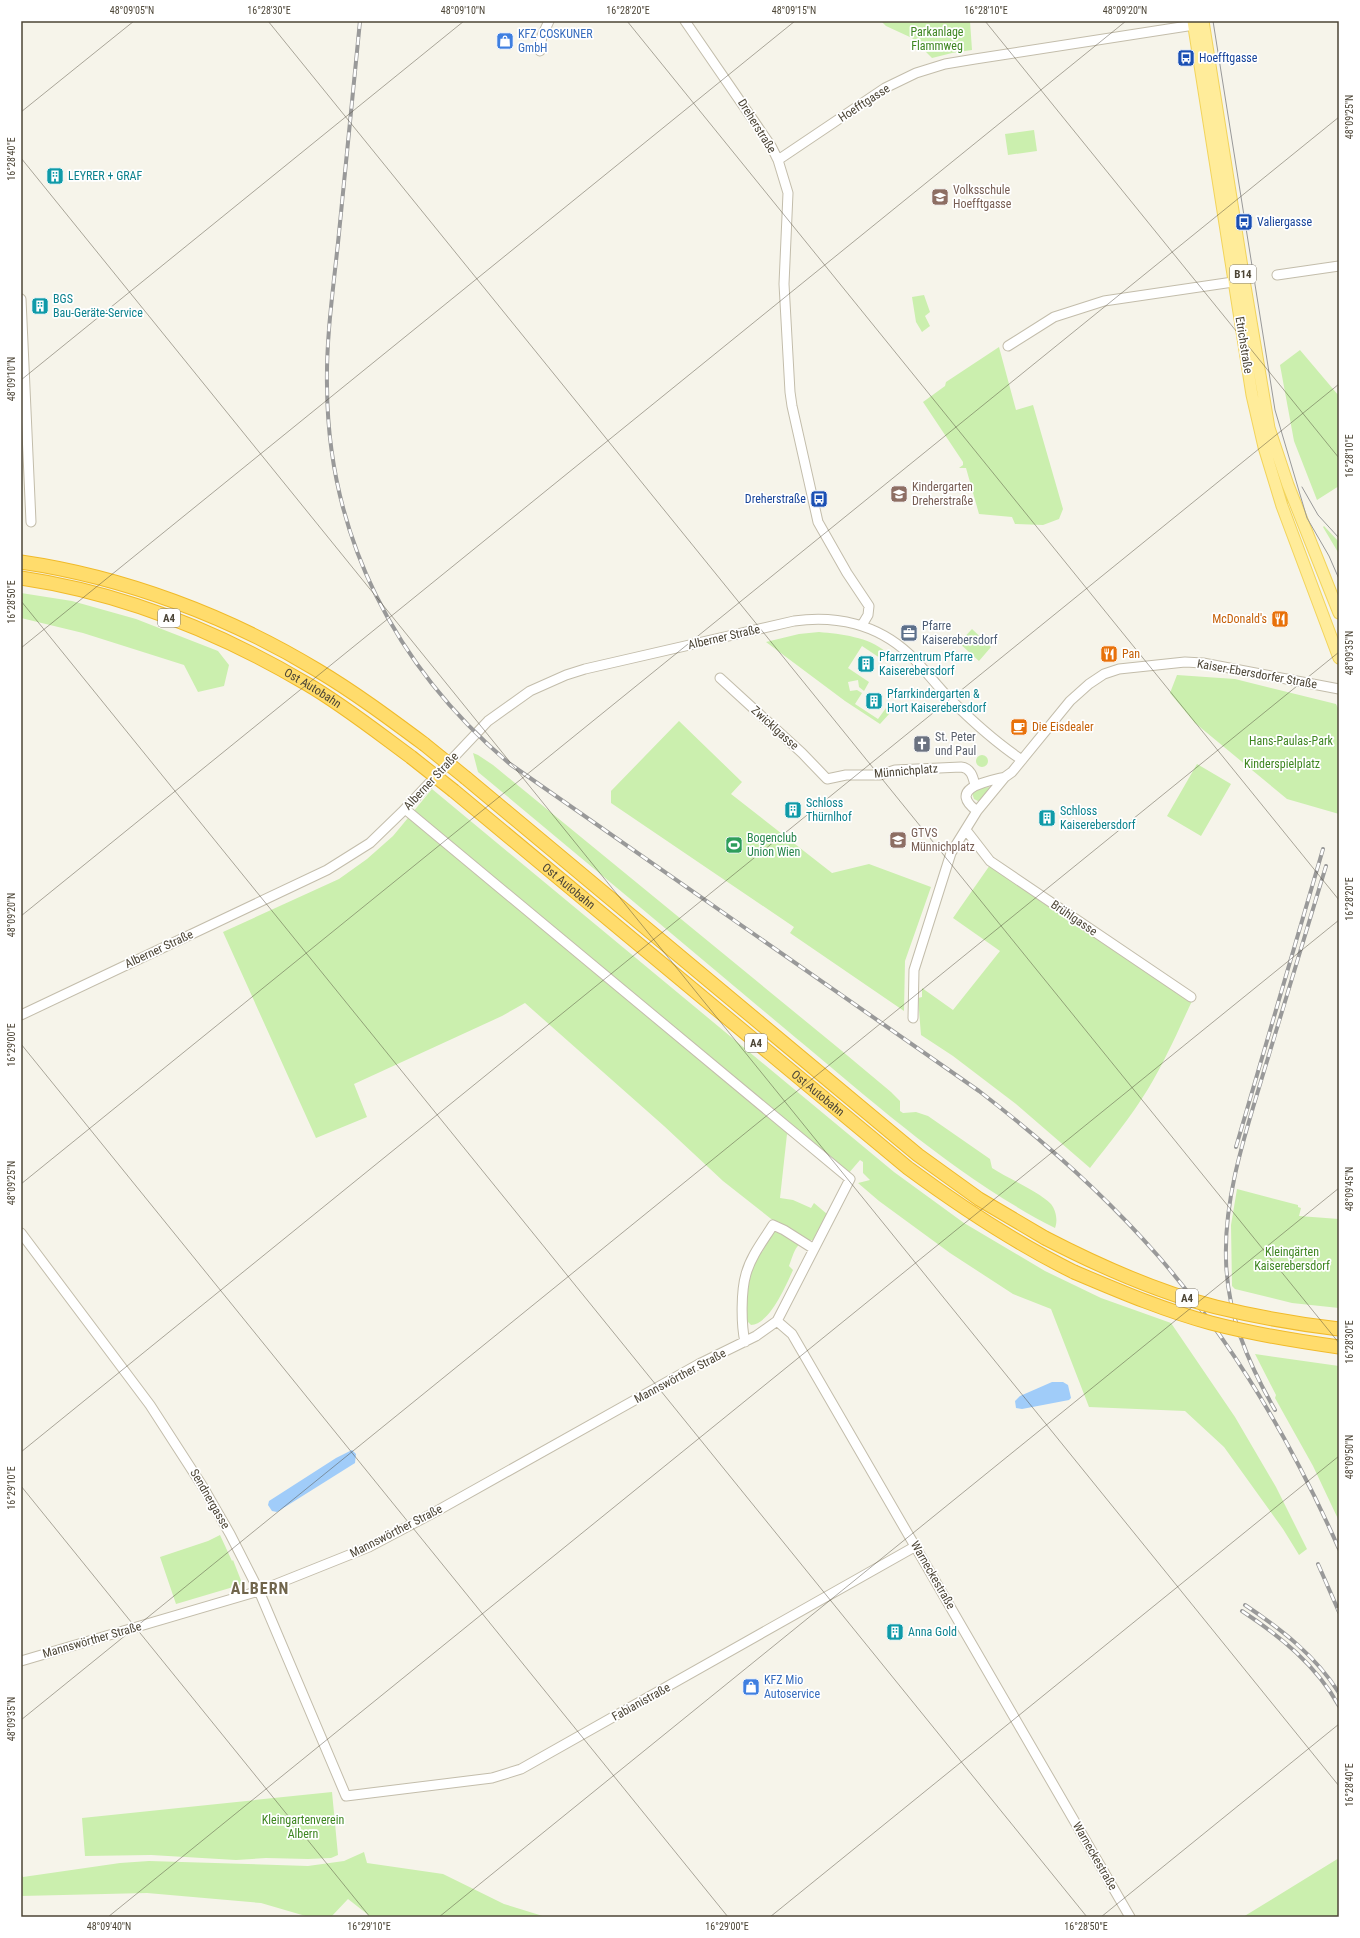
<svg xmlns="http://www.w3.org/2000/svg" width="1360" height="1938" font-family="'Roboto Condensed',sans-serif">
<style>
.green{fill:#cbefae}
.water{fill:#a0ccf9}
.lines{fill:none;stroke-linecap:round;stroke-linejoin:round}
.minor-casing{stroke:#c3bdab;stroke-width:11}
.major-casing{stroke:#f2d45c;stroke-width:13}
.highway-casing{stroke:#f0ba2a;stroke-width:15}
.minor{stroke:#fff;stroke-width:9}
.major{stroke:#ffec9a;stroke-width:11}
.highway{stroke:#ffdc6c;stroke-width:13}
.tram{stroke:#999;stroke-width:1}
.rail-casing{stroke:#999;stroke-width:4}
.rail{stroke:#fff;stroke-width:2.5;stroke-dasharray:8;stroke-linecap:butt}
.highway-bridge-casing{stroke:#f0ba2a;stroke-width:15;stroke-linecap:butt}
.highway-bridge{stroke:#ffdc6c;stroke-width:13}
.ticks{fill:none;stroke:#4c4536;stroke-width:1;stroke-opacity:0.45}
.labels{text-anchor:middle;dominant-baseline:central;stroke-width:3.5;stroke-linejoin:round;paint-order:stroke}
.shield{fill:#fff;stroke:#827d72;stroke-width:1}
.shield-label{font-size:11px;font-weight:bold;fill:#4c4536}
.park-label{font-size:12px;fill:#3e8621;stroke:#fff}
.shop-label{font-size:12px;fill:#366cbe;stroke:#fff;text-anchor:start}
.transit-label{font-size:12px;fill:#164399;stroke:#fff;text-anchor:start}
.street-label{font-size:12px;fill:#4c4536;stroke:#fff}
.culture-label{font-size:12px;fill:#0d838f;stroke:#fff;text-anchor:start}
.education-label{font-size:12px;fill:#785e54;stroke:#fff;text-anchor:start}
.food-label{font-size:12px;fill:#c56008;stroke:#fff;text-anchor:start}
.service-label{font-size:12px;fill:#4e5e75;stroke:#fff;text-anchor:start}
.worship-label{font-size:12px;fill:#5b616d;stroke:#fff;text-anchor:start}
.leisure-label{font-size:12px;fill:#27864d;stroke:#fff;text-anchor:start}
.district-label{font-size:16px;font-weight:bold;letter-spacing:1px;fill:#70654c;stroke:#fff}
.neatline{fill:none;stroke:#4c4536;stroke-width:1.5}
.ticks-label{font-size:10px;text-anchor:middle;fill:#4c4536}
</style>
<rect width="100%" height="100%" fill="#f6f4ea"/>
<path class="green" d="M 881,21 L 970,21 L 972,50 L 952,53 L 932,58 L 912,38 L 886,26 Z
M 1034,130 L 1037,151 L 1008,155 L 1005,134 Z
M 924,295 L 930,312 L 925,316 L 930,326 L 922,332 L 916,322 L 912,297 Z
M 999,347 L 1016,410 L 1033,405 L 1063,509 L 1059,519 L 1043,525 L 1015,524 L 1012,517 L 979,514 L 966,468 L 959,468 L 963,465 L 963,462 L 923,402 L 945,386 L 946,382 Z
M 1300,350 L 1339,396 L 1339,486 L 1317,500 L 1294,441 L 1280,365 Z
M 1324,526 L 1339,542 L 1339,554 L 1323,527 Z
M 21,593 L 72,601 L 136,619 L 218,651 L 229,665 L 224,686 L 198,692 L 184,665 L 83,633 L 21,618 Z
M 972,629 L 991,647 L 979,661 L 959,643 Z
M 819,632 C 841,634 869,637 886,652 L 883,660 L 862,646 L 848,668 L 869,682 L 864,691 L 859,687 L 858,680 L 848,682 L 850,691 L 857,690 L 862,693 L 855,704 L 878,719 L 886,708 L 890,713 L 880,724 L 845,701 L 766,642 L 799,634 Z
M 1177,675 L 1235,679 L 1336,704 L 1339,710 L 1339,814 L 1287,799 L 1195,723 L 1170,693 Z
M 679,721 L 742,782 L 731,794 L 832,873 L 869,864 L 931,887 L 905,961 L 904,1011 L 790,933 L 794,927 L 611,803 L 611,791 Z
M 473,753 L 478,755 L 493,765 L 842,1051 L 891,1092 L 900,1101 L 900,1111 L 903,1113 L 916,1112 L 928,1116 L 990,1159 L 992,1168 C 1009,1179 1038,1191 1051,1204 C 1056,1210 1058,1221 1055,1228 C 959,1179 878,1106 796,1038 C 690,949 584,860 478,772 Z
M976 761a6 6 0 1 1 12 0a6 6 0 1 1-12 0Z
M 1197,764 L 1231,784 L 1201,836 L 1167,816 Z
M 991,787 L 982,800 L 978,801 L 974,799 L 972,793 L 977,788 Z
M 432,789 L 894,1172 L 964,1223 L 1045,1271 L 1101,1298 L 1171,1323 L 1235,1417 L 1276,1487 L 1307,1549 L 1299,1555 L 1283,1529 L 1224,1447 L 1185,1411 L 1089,1407 L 1051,1309 L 1013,1294 L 950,1253 L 879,1201 L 858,1183 L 870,1180 L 863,1173 L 863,1162 L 860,1160 L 848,1174 L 787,1134 L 780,1198 L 793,1200 L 811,1208 L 814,1203 L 827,1214 L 813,1240 C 795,1241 795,1251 789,1266 L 793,1270 C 786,1285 770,1324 751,1325 L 747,1321 C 745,1294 749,1276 759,1251 L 762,1252 L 773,1233 L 775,1222 L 723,1181 L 664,1126 L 525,1003 L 502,1016 L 354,1084 L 367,1117 L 316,1138 L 223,932 L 339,879 L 367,859 L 393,836 Z
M 990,865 L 1192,1001 C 1178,1031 1165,1061 1148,1089 C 1131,1117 1110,1142 1090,1168 L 1016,1104 L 953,1056 L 921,1035 L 918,998 L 922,997 L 922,988 L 953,1010 L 1000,951 L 953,918 Z
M 1237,1189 L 1298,1205 L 1298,1207 L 1301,1208 L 1299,1216 L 1339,1219 L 1339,1308 L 1292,1303 L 1235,1289 L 1232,1286 L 1231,1225 Z
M 1255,1354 L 1339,1366 L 1339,1521 L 1313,1466 L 1275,1398 L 1276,1395 Z
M 220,1535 L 232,1561 L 233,1560 L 242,1583 L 240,1585 L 176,1604 L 160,1557 L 208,1541 Z
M 332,1792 L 338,1855 L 331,1858 L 308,1859 L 266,1858 L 236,1860 L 151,1855 L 85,1856 L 82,1818 Z
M 364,1852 L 367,1863 L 443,1874 L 504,1904 L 546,1917 L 371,1917 L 348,1899 L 331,1917 L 309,1917 L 261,1903 L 147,1893 L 21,1896 L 21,1873 L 23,1877 L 120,1863 L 149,1861 L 308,1866 L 344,1861 Z
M 1339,1858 L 1339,1917 L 1243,1917 Z"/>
<path class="water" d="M 1052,1382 L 1063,1382 L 1068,1385 L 1071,1398 L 1069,1400 L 1022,1409 L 1016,1408 L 1015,1401 L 1020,1396 Z
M 352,1450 L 356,1454 L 355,1463 L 277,1512 L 272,1511 L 268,1505 L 269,1501 L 336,1458 Z"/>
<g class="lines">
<defs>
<path id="minor" d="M 685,21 L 771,146 L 778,160 L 788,193 L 784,284 L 790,392 L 792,406 L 818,522 L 847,573 L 869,606 L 868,615 L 862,625
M 540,51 L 542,36 L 549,21
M 778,160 L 885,88 L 916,73 L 945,64 L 975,59 L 1194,25
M 1277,275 L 1339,266
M 21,299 L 31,522
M 1008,346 L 1054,317 L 1104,301 L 1233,282
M 720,678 L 802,753 L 827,779 L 846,775 L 880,775 L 895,770 L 961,767 C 971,768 973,777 975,785
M 977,811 C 946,788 989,781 1005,777
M 966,830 L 990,861 L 1191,997
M 21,1015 L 327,870 L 370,843 L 402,812 L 488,721 L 530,691 L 566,675 L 585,669 L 794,621 C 836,615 877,624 909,654 C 924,668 936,685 950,699 C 971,720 998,744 1022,760
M 913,1018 L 914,970 L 951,853 L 977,811 L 1005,777 L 1012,772 L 1070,701 L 1089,684 L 1104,674 L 1119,669 L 1185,662 L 1203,663 L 1339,689
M 21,1233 L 150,1405 L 203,1487 L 230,1534 L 259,1591 L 346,1796 L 492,1778 L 521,1769 L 916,1546
M 777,1321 L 792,1334 L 1130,1917
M 745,1342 C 741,1324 741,1291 746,1274 C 751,1256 763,1241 773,1225 L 784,1230 L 814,1249
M 21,1661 L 259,1591 L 369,1547 L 435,1512 L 699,1364 L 756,1336 L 777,1321 L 850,1179 L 405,809"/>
<path id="major" d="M 1193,21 L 1252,395 L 1264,447 L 1282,506 L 1339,658
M 1203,21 L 1244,280 L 1269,428 L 1288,485 L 1339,613"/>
<g id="highway">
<path d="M 21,562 C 124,577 228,616 317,670 C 354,692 389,718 424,744"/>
<path id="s1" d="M 21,578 C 122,593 219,632 307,684 C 343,705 377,732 411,757"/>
<path d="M 466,778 L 918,1155 L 979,1199 L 1045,1238"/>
<path id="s2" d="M 454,791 L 908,1168 C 961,1207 1015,1243 1074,1272"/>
</g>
</defs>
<use href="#minor" class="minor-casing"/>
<use href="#major" class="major-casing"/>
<use href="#highway" class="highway-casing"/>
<use href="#minor" class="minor"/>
<use href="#major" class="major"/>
<use href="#highway" class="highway"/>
<path class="tram" d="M 1213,21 L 1275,410 L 1307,518 L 1329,556 L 1339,579
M 1302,487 L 1318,515 L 1339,538"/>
<defs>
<path id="rail" d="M 360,21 C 353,92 346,162 339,233 C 334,284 326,335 327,386 C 328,536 395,667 510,764 L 979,1091 C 1044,1141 1105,1195 1159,1257 C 1234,1344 1293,1445 1339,1549
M 1236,1147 L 1323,849
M 1275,1410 C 1248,1363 1227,1314 1226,1259 C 1224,1195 1246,1132 1264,1071 C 1285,1003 1305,934 1326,866
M 1318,1564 L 1339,1612
M 1245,1605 C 1281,1629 1316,1656 1339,1693
M 1242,1611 C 1280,1636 1316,1665 1339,1706"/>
</defs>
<use href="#rail" class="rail-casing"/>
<use href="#rail" class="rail"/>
<defs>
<path id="highway-bridge" d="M 424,744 L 466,778
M 411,757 L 454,791
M 1045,1238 C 1099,1266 1157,1292 1216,1307 C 1257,1317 1298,1324 1339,1329
M 1074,1272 C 1119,1291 1163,1310 1211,1323 C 1253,1334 1296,1341 1339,1347"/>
</defs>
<use href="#highway-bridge" class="highway-bridge-casing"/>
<use href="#highway-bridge" class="highway-bridge"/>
</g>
<path class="ticks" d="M 268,21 L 1339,1343M 627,21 L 1339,900M 985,21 L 1339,458M 21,112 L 134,21M 21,158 L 1339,1786M 21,380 L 464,21M 21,601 L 1087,1917M 21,648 L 795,21M 21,916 L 1126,21M 21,1044 L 728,1917M 21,1184 L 1339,117M 21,1452 L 1339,384M 21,1486 L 370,1917M 21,1720 L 1339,652M 108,1917 L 1339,920M 439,1917 L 1339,1188M 770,1917 L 1339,1456M 1101,1917 L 1339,1724"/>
<defs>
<symbol id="shop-square" viewBox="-11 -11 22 22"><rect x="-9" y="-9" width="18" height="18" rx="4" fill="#3f7fe0" stroke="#fff"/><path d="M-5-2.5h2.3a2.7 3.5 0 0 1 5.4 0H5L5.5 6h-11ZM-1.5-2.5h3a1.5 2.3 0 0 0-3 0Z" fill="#fff"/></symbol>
<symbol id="bus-square" viewBox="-11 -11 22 22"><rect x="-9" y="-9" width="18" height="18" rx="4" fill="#1a4fb4" stroke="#fff"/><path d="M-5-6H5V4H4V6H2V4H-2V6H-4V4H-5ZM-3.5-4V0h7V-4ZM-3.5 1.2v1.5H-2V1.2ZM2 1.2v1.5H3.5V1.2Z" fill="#fff"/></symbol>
<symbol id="building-square" viewBox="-11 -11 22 22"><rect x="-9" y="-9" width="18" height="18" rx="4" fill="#0f9aa8" stroke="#fff"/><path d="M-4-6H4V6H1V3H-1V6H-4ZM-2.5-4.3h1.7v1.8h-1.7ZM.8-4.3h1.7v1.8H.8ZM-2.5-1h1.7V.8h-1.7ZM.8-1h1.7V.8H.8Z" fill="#fff"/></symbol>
<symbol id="school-square" viewBox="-11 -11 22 22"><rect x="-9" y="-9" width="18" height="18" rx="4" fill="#8d6e63" stroke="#fff"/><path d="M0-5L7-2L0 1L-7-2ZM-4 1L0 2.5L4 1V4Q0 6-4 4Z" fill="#fff"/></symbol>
<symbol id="restaurant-square" viewBox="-11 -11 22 22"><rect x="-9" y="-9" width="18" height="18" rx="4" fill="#e8710a" stroke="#fff"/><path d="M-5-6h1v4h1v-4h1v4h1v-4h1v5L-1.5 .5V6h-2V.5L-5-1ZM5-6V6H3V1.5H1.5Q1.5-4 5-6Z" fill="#fff"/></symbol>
<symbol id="office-square" viewBox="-11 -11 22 22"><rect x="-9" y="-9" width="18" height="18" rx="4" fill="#5c6f8a" stroke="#fff"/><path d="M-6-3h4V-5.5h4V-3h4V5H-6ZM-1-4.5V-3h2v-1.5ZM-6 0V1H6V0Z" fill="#fff"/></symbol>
<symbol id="cafe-square" viewBox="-11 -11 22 22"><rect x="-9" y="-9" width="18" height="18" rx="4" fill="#e8710a" stroke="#fff"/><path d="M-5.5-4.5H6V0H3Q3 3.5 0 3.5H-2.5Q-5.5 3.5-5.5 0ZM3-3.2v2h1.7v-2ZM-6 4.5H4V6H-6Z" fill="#fff"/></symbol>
<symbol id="church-square" viewBox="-11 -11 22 22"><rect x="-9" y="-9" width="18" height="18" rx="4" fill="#6b7280" stroke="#fff"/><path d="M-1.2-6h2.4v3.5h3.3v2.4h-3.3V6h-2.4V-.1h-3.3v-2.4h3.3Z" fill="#fff"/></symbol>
<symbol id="stadium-square" viewBox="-11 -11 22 22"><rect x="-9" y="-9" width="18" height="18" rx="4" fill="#2e9e5b" stroke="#fff"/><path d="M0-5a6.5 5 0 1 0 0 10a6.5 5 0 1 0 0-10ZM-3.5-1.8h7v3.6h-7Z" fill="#fff"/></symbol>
</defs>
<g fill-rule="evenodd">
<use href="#shop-square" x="495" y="31" width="20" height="20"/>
<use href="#bus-square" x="1176" y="48" width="20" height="20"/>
<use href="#building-square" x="45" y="166" width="20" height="20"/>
<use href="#school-square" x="930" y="187" width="20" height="20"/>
<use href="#bus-square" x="1234" y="212" width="20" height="20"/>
<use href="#building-square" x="30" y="296" width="20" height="20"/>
<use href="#school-square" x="889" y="484" width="20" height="20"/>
<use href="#bus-square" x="809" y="489" width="20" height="20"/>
<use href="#restaurant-square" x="1270" y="609" width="20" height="20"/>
<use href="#office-square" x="899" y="623" width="20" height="20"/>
<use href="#restaurant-square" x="1099" y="644" width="20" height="20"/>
<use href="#building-square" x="856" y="654" width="20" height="20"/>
<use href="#building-square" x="864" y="691" width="20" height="20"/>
<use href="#cafe-square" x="1009" y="717" width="20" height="20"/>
<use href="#church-square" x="912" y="734" width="20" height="20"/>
<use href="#building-square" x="783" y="800" width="20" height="20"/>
<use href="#building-square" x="1037" y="808" width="20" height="20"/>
<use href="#school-square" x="888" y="830" width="20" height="20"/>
<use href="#stadium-square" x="724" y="835" width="20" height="20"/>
<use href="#building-square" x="885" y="1622" width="20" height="20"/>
<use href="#shop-square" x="741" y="1677" width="20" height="20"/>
</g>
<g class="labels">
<g class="shield">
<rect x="1230" y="265" width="26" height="18" rx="3"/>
<rect x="158" y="609" width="22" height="18" rx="3"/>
<rect x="745" y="1034" width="22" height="18" rx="3"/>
<rect x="1176" y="1289" width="22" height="18" rx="3"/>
</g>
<g class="shield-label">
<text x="1243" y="274">B14</text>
<text x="169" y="618">A4</text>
<text x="756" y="1043">A4</text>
<text x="1187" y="1298">A4</text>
</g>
<g class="park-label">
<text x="937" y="32">Parkanlage<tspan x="937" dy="14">Flammweg</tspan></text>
<text x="1291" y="741">Hans-Paulas-Park</text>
<text x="1282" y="764">Kinderspielplatz</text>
<text x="1292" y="1252">Kleingärten<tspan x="1292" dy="14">Kaiserebersdorf</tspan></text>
<text x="303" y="1820">Kleingartenverein<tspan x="303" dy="14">Albern</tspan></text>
</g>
<g class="shop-label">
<text x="518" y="34">KFZ COSKUNER<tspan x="518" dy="14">GmbH</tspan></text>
<text x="764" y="1680">KFZ Mio<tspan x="764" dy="14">Autoservice</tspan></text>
</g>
<g class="transit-label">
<text x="1199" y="58">Hoefftgasse</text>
<text x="1257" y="222">Valiergasse</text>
<text x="806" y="499" text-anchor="end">Dreherstraße</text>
</g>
<g class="street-label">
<text transform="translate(864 103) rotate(-33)">Hoefftgasse</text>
<text transform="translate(757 126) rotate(58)">Dreherstraße</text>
<text transform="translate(1244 345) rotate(81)">Etrichstraße</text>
<text transform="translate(724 637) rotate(-13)">Alberner Straße</text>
<text transform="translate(1257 674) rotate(10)">Kaiser-Ebersdorfer Straße</text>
<text stroke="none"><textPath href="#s1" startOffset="314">Ost Autobahn</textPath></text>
<text transform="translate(775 728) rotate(42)">Zwicklgasse</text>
<text transform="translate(906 771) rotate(-5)">Münnichplatz</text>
<text transform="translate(431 781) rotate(-47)">Alberner Straße</text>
<text stroke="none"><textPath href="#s2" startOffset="149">Ost Autobahn</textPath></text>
<text transform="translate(1074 918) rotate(34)">Brühlgasse</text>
<text transform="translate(159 949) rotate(-25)">Alberner Straße</text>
<text stroke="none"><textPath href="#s2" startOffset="473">Ost Autobahn</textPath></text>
<text transform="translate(680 1376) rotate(-28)">Mannswörther Straße</text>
<text transform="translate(210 1499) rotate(60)">Sendnergasse</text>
<text transform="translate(396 1531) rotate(-27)">Mannswörther Straße</text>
<text transform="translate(933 1575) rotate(60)">Warneckestraße</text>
<text transform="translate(92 1640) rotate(-16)">Mannswörther Straße</text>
<text transform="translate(641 1702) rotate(-29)">Fabianistraße</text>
<text transform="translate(1095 1856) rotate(60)">Warneckestraße</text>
</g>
<g class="culture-label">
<text x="68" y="176">LEYRER + GRAF</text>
<text x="53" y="299">BGS<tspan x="53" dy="14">Bau-Geräte-Service</tspan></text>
<text x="879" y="657">Pfarrzentrum Pfarre<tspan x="879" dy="14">Kaiserebersdorf</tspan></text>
<text x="887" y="694">Pfarrkindergarten &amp;<tspan x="887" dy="14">Hort Kaiserebersdorf</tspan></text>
<text x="806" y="803">Schloss<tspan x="806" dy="14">Thürnlhof</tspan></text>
<text x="1060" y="811">Schloss<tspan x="1060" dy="14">Kaiserebersdorf</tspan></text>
<text x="908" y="1632">Anna Gold</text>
</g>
<g class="education-label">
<text x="953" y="190">Volksschule<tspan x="953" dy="14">Hoefftgasse</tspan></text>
<text x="912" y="487">Kindergarten<tspan x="912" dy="14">Dreherstraße</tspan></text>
<text x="911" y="833">GTVS<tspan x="911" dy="14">Münnichplatz</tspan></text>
</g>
<g class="food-label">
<text x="1267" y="619" text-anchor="end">McDonald's</text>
<text x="1122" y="654">Pan</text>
<text x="1032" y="727">Die Eisdealer</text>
</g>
<g class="service-label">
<text x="922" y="626">Pfarre<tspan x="922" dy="14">Kaiserebersdorf</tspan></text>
</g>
<g class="worship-label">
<text x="935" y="737">St. Peter<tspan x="935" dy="14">und Paul</tspan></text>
</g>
<g class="leisure-label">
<text x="747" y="838">Bogenclub<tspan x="747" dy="14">Union Wien</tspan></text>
</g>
<g class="district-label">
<text x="260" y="1588">ALBERN</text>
</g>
</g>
<rect width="1360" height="1938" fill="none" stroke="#ffffff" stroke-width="44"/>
<rect x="22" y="22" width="1316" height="1894" class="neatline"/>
<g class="ticks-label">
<text x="132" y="14">48°09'05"N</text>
<text x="269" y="14">16°28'30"E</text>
<text x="463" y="14">48°09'10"N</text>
<text x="628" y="14">16°28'20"E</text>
<text x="794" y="14">48°09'15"N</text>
<text x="986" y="14">16°28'10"E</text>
<text x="1125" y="14">48°09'20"N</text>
<text transform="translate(1349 117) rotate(-90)" y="4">48°09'25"N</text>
<text transform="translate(11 159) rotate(-90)" y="4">16°28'40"E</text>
<text transform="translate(11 379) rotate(-90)" y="4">48°09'10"N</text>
<text transform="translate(1349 456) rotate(-90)" y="4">16°28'10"E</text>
<text transform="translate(11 602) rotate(-90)" y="4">16°28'50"E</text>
<text transform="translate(1349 653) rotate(-90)" y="4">48°09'35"N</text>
<text transform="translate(1349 899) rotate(-90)" y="4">16°28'20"E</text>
<text transform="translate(11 915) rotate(-90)" y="4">48°09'20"N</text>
<text transform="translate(11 1045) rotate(-90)" y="4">16°29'00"E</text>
<text transform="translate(11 1183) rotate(-90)" y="4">48°09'25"N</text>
<text transform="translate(1349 1189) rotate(-90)" y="4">48°09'45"N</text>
<text transform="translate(1349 1342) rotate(-90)" y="4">16°28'30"E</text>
<text transform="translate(1349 1457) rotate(-90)" y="4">48°09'50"N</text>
<text transform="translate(11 1488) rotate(-90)" y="4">16°29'10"E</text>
<text transform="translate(11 1719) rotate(-90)" y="4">48°09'35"N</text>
<text transform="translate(1349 1785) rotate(-90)" y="4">16°28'40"E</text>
<text x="109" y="1930">48°09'40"N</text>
<text x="369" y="1930">16°29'10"E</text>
<text x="727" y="1930">16°29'00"E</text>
<text x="1086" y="1930">16°28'50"E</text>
</g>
</svg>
